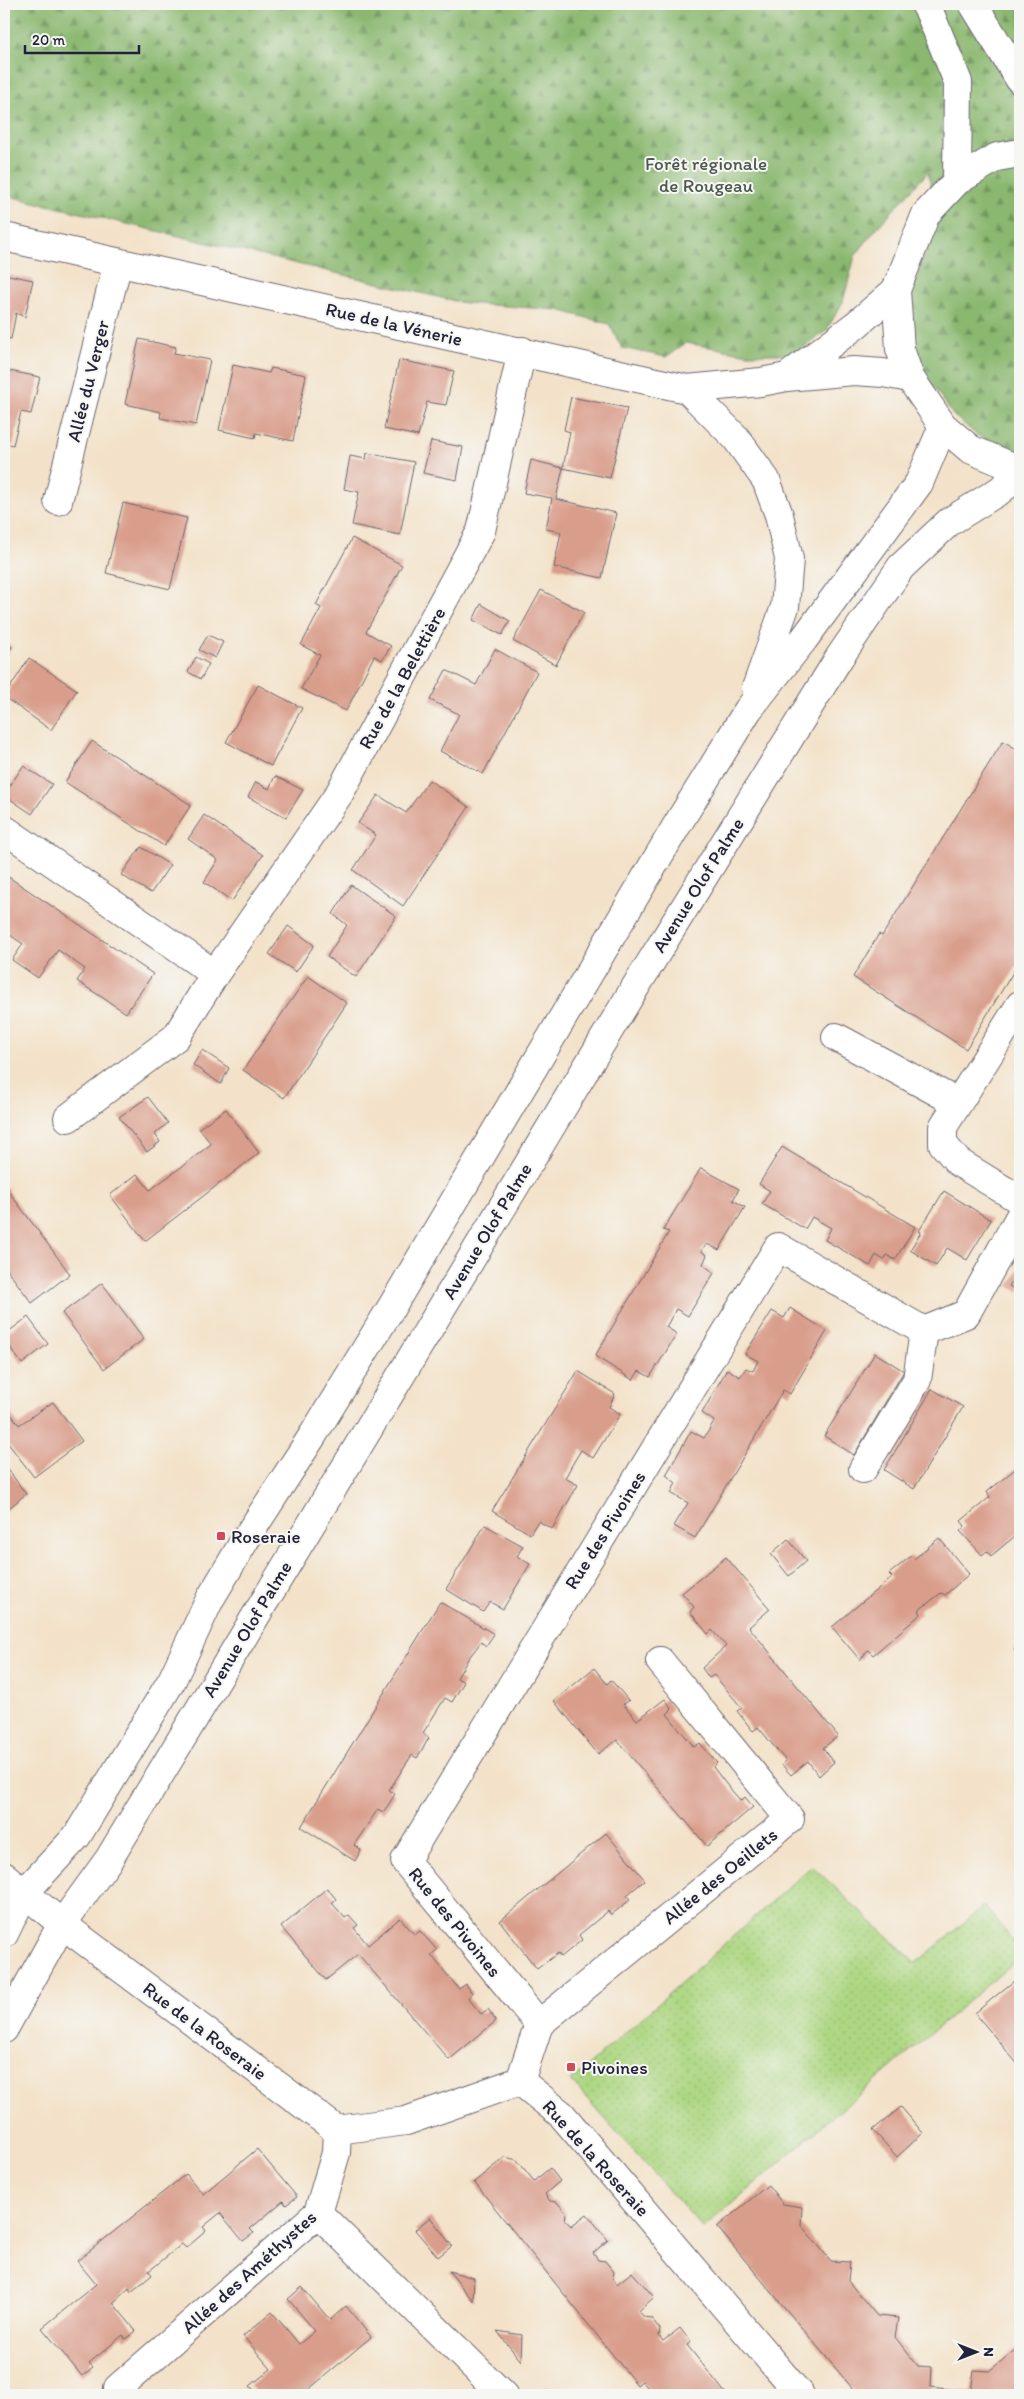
<svg xmlns="http://www.w3.org/2000/svg" width="1024" height="2399" font-family="Itim,sans-serif">
<style>
.grass{fill:url(#grass-dots);stroke:#687c5e}
.forest{fill:url(#forest-firs);stroke:#566d56}
.building{fill:#d99d8b}
.lines{fill:none;stroke-linecap:round;stroke-linejoin:round}
.minor-casing{stroke:#6b656d;stroke-width:30}
.major-casing{stroke:#6b656d;stroke-width:30}
.minor{stroke:#fff;stroke-width:28}
.major{stroke:#fff;stroke-width:28}
.poi-dot{fill:#d1495b;stroke:#f6f6f2;stroke-width:2}
.labels{text-anchor:middle;dominant-baseline:central;stroke-width:4;stroke-linejoin:round;paint-order:stroke}
.park-label{font-size:19px;fill:#4c5850;stroke:#f6f6f2}
.street-label{font-size:19px;fill:#22223b;stroke:#f6f6f2}
.poi-label{font-size:19px;fill:#22223b;stroke:#f6f6f2;text-anchor:start}
</style>
<defs>
<pattern id="grass-dots" width="8" height="8" patternUnits="userSpaceOnUse" patternTransform="scale(1.25)"><rect width="8" height="8" fill="#add782"/><path d="M2 2h.1M6 6h.1" fill="none" stroke="#95b871" stroke-width="1.8" stroke-linecap="round"/></pattern>
<pattern id="forest-firs" width="22" height="20" patternUnits="userSpaceOnUse" patternTransform="scale(1.25)"><rect width="22" height="20" fill="#8ab870"/><path d="M5 1l3.5 6h-7zM16 11l3.5 6h-7z" fill="#70955d"/></pattern>
</defs>
<rect width="100%" height="100%" fill="#f6f6f2"/>
<filter id="ink" filterUnits="userSpaceOnUse"><feTurbulence type="fractalNoise" baseFrequency=".02" numOctaves="2"/><feDisplacementMap in="SourceGraphic" scale="10" xChannelSelector="R" yChannelSelector="G"/><feConvolveMatrix kernelMatrix="1 2 1 2 8 2 1 2 1" color-interpolation-filters="sRGB"/></filter>
<filter id="wash" filterUnits="userSpaceOnUse"><feTurbulence type="fractalNoise" baseFrequency=".0096" numOctaves="4" result="noise"/><feDisplacementMap in="SourceGraphic" scale="20" xChannelSelector="R" yChannelSelector="G"/><feGaussianBlur stdDeviation="1.12" result="paint"/><feColorMatrix in="noise" values="0 0 0 0 0 0 0 0 0 0 0 0 0 0 0 0 0 1.4 0 .05"/><feComposite in="paint" operator="in"/></filter>
<g filter="url(#wash)">
<rect width="100%" height="100%" fill="#f3e2c9"/>
<path class="grass" d="M 812,1866 L 916,1963 L 984,1906 L 1020,1949 L 1020,1957 L 703,2228 L 571,2081 Z"/>
<path class="forest" d="M 4,4 L 1020,4 L 1020,454 L 977,435 L 953,415 L 923,371 L 913,346 L 910,295 L 938,220 L 928,172 L 876,229 L 855,256 L 843,302 L 826,331 L 794,354 L 748,354 L 686,343 L 666,357 L 622,348 L 609,324 L 558,310 L 463,303 L 4,195 Z"/>
<g id="blocks">
<path class="building" d="M 4,274 L 33,280 L 25,317 L 16,313 L 11,339 L 4,338 Z
M 139,339 L 176,347 L 174,353 L 210,360 L 196,425 L 160,418 L 161,412 L 125,404 Z
M 399,360 L 454,371 L 446,405 L 427,402 L 418,436 L 384,429 Z
M 233,365 L 269,373 L 271,368 L 306,375 L 293,441 L 256,433 L 255,438 L 219,430 Z
M 4,370 L 40,377 L 31,414 L 21,412 L 13,445 L 4,443 Z
M 571,397 L 627,408 L 610,478 L 563,468 L 570,432 L 564,430 Z
M 431,441 L 463,447 L 457,480 L 423,473 Z
M 367,453 L 414,462 L 400,535 L 352,525 L 359,492 L 344,489 L 350,456 L 366,459 Z
M 531,460 L 563,468 L 556,499 L 616,513 L 602,578 L 554,567 L 561,532 L 546,529 L 552,498 L 524,493 Z
M 123,503 L 187,518 L 170,589 L 106,573 Z
M 352,538 L 402,565 L 366,632 L 391,646 L 382,660 L 374,656 L 346,711 L 301,689 L 320,655 L 301,645 L 321,608 L 316,605 Z
M 541,590 L 584,612 L 556,665 L 513,641 Z
M 481,604 L 510,621 L 502,635 L 473,620 Z
M 208,635 L 223,642 L 215,658 L 199,650 Z
M 4,641 L 12,647 L 4,659 Z
M 495,649 L 537,672 L 483,774 L 440,751 L 459,714 L 430,700 L 446,670 L 476,685 Z
M 196,657 L 209,664 L 201,679 L 188,672 Z
M 29,658 L 77,690 L 51,730 L 4,697 Z
M 258,685 L 302,708 L 271,766 L 226,742 Z
M 92,741 L 191,805 L 164,846 L 65,782 Z
M 1003,741 L 1020,751 L 1020,961 L 966,1049 L 853,977 L 879,934 L 882,936 Z
M 23,766 L 52,784 L 32,814 L 4,795 Z
M 275,776 L 303,790 L 286,817 L 248,797 L 256,782 L 269,789 Z
M 429,780 L 469,807 L 403,906 L 353,870 L 376,835 L 358,823 L 378,795 L 406,813 Z
M 204,815 L 263,855 L 232,901 L 204,882 L 218,860 L 188,839 Z
M 141,847 L 170,865 L 151,893 L 121,875 Z
M 4,874 L 153,974 L 126,1013 L 77,981 L 85,969 L 58,950 L 38,978 L 12,960 L 23,944 L 4,931 Z
M 351,885 L 396,916 L 356,977 L 327,957 L 347,925 L 333,914 Z
M 288,926 L 314,945 L 296,972 L 269,954 Z
M 308,976 L 347,1003 L 284,1098 L 243,1070 Z
M 202,1050 L 229,1068 L 221,1084 L 193,1065 Z
M 148,1097 L 168,1123 L 155,1134 L 160,1142 L 147,1152 L 119,1117 Z
M 226,1109 L 259,1153 L 145,1241 L 110,1195 L 137,1174 L 150,1190 L 180,1168 L 211,1144 L 199,1128 Z
M 782,1147 L 915,1227 L 895,1260 L 887,1255 L 884,1260 L 876,1255 L 870,1266 L 825,1240 L 831,1228 L 812,1217 L 805,1229 L 762,1204 L 770,1191 L 759,1184 Z
M 701,1168 L 739,1189 L 733,1200 L 745,1207 L 719,1250 L 707,1244 L 701,1251 L 707,1255 L 703,1264 L 714,1273 L 688,1316 L 676,1309 L 666,1327 L 677,1334 L 650,1377 L 639,1371 L 633,1380 L 595,1356 L 669,1232 L 663,1230 Z
M 4,1185 L 70,1274 L 32,1303 L 4,1266 Z
M 944,1191 L 991,1220 L 967,1260 L 947,1248 L 936,1266 L 910,1250 L 921,1232 L 919,1231 Z
M 1020,1268 L 1020,1293 L 1009,1286 Z
M 102,1283 L 144,1339 L 104,1369 L 62,1313 Z
M 790,1308 L 827,1331 L 790,1394 L 783,1390 L 695,1538 L 674,1526 L 688,1503 L 671,1493 L 676,1483 L 666,1475 L 691,1431 L 704,1438 L 709,1430 L 714,1421 L 702,1413 L 727,1369 L 740,1377 L 746,1368 L 753,1371 L 758,1361 L 745,1354 L 772,1311 L 784,1318 Z
M 28,1317 L 48,1344 L 22,1364 L 4,1339 L 4,1335 Z
M 875,1353 L 904,1371 L 854,1455 L 824,1436 Z
M 578,1371 L 615,1394 L 609,1407 L 620,1414 L 593,1458 L 581,1450 L 572,1465 L 565,1478 L 578,1485 L 552,1529 L 538,1521 L 530,1534 L 492,1511 Z
M 932,1389 L 963,1407 L 914,1489 L 884,1470 Z
M 53,1402 L 82,1441 L 34,1477 L 4,1438 L 4,1404 L 19,1425 Z
M 4,1464 L 26,1494 L 4,1512 Z
M 1020,1465 L 1020,1527 L 1018,1529 L 1020,1532 L 991,1556 L 987,1551 L 982,1555 L 960,1531 L 965,1526 L 961,1521 L 990,1497 L 987,1492 Z
M 485,1525 L 523,1546 L 517,1556 L 530,1564 L 503,1609 L 490,1602 L 483,1612 L 446,1589 Z
M 939,1538 L 969,1574 L 945,1595 L 941,1593 L 919,1610 L 921,1614 L 873,1655 L 868,1650 L 860,1660 L 832,1627 L 892,1577 L 889,1574 L 911,1556 L 914,1559 Z
M 788,1539 L 806,1561 L 789,1576 L 771,1554 Z
M 726,1557 L 770,1609 L 749,1627 L 838,1736 L 823,1748 L 834,1762 L 819,1776 L 808,1761 L 791,1775 L 782,1765 L 786,1761 L 758,1727 L 753,1731 L 737,1711 L 742,1708 L 714,1675 L 709,1678 L 702,1668 L 726,1646 L 712,1630 L 708,1634 L 690,1612 L 694,1607 L 682,1593 Z
M 440,1602 L 494,1634 L 486,1646 L 481,1642 L 468,1659 L 457,1678 L 464,1682 L 452,1702 L 445,1698 L 433,1717 L 423,1733 L 429,1738 L 417,1758 L 412,1755 L 389,1790 L 395,1794 L 389,1804 L 383,1812 L 378,1809 L 354,1845 L 361,1850 L 355,1861 L 301,1827 Z
M 1020,1644 L 1020,1657 L 1014,1650 Z
M 594,1668 L 607,1684 L 611,1680 L 629,1701 L 623,1704 L 637,1720 L 665,1699 L 672,1709 L 667,1714 L 694,1747 L 700,1743 L 717,1763 L 713,1767 L 726,1784 L 741,1801 L 745,1797 L 753,1807 L 707,1846 L 617,1740 L 598,1754 L 554,1701 Z
M 606,1833 L 645,1880 L 627,1895 L 630,1900 L 611,1915 L 608,1911 L 579,1935 L 582,1940 L 561,1957 L 558,1953 L 537,1969 L 500,1921 Z
M 327,1888 L 336,1899 L 332,1903 L 345,1918 L 349,1915 L 358,1925 L 354,1928 L 368,1945 L 400,1918 L 415,1935 L 420,1931 L 437,1950 L 431,1955 L 459,1989 L 466,1984 L 472,1993 L 468,1998 L 481,2014 L 488,2009 L 496,2021 L 449,2060 L 358,1954 L 326,1980 L 281,1927 Z
M 1020,1976 L 1020,2067 L 975,2013 Z
M 901,2107 L 923,2133 L 897,2157 L 873,2130 Z
M 257,2149 L 297,2197 L 286,2205 L 283,2201 L 250,2229 L 254,2233 L 243,2241 L 220,2213 L 203,2227 L 206,2231 L 186,2248 L 182,2244 L 149,2271 L 152,2275 L 131,2292 L 129,2288 L 113,2303 L 136,2331 L 125,2339 L 123,2335 L 89,2363 L 93,2367 L 82,2376 L 42,2328 L 96,2284 L 77,2261 L 186,2174 L 203,2194 Z
M 505,2157 L 517,2160 L 534,2181 L 550,2168 L 560,2181 L 545,2194 L 550,2201 L 557,2202 L 566,2213 L 565,2220 L 571,2226 L 587,2214 L 608,2240 L 593,2253 L 598,2260 L 605,2261 L 614,2272 L 613,2278 L 617,2284 L 632,2272 L 654,2297 L 639,2311 L 644,2317 L 651,2318 L 660,2329 L 659,2336 L 663,2341 L 680,2328 L 691,2342 L 687,2345 L 727,2395 L 654,2395 L 642,2381 L 637,2385 L 474,2182 Z
M 768,2185 L 783,2204 L 802,2207 L 801,2225 L 831,2261 L 850,2262 L 848,2281 L 877,2316 L 898,2318 L 895,2337 L 918,2366 L 932,2367 L 931,2387 L 971,2392 L 974,2370 L 989,2371 L 1020,2346 L 1020,2395 L 858,2395 L 717,2227 Z
M 430,2217 L 452,2246 L 438,2257 L 415,2230 Z
M 449,2271 L 474,2278 L 473,2301 Z
M 302,2287 L 330,2320 L 346,2306 L 371,2337 L 302,2395 L 258,2395 L 250,2386 L 271,2369 L 243,2336 L 272,2312 L 299,2344 L 315,2331 L 288,2299 Z
M 497,2331 L 522,2335 L 521,2361 L 508,2345 Z
M 546,2391 L 569,2394 L 569,2395 L 549,2395 Z"/>
</g>
</g>
<g filter="url(#ink)">
<use href="#blocks" fill-opacity="0" stroke="#6b656d" stroke-width="1"/>
<g class="lines">
<defs>
<path id="minor" d="M 4,237 L 687,389 L 761,382 L 787,377 L 854,371 L 883,373 L 910,378
M 787,377 L 857,324 L 896,290
M 58,501 L 118,262
M 4,829 L 215,974 L 339,794 L 481,531 L 522,351
M 1020,1005 L 943,1127 L 943,1144 L 958,1162 L 1020,1200
M 836,1037 L 958,1103
M 68,1118 L 176,1037 L 215,974
M 863,1469 L 917,1380 L 924,1331
M 4,1876 L 62,1924 L 337,2130 L 406,2121 L 520,2081 L 562,2115 L 800,2395
M 539,2024 L 790,1819 L 660,1661
M 520,2081 L 539,2024 L 405,1861 L 778,1247 L 924,1331 L 966,1314 L 1020,1216
M 318,2213 L 503,2395
M 118,2388 L 318,2213 L 336,2153 L 337,2130"/>
<path id="major" d="M 925,4 L 929,11 L 958,82 L 957,181
M 973,4 L 1020,80
M 1020,153 L 997,157 L 957,181 L 926,214 L 896,290 L 900,349 L 910,378 L 943,426 L 970,449 L 1020,470
M 687,389 L 736,438 L 766,480 L 779,515 L 789,559 L 785,607 L 756,688
M 4,1934 L 24,1893 L 77,1836 L 172,1680 L 210,1599 L 245,1540 L 313,1435 L 391,1308 L 677,825 L 748,710 L 804,639 L 919,483 L 943,426
M 4,2029 L 62,1924 L 109,1859 L 628,999 L 839,658 L 901,567 L 949,522 L 999,491 L 1020,475"/>
</defs>
<use href="#minor" class="minor-casing"/>
<use href="#major" class="major-casing"/>
<use href="#minor" class="minor"/>
<use href="#major" class="major"/>
</g>
</g>
<g class="poi-dot">
<rect x="216" y="1531" width="10" height="10" rx="2.5"/>
<rect x="566" y="2062" width="10" height="10" rx="2.5"/>
</g>
<g class="labels">
<g class="park-label">
<text x="706" y="163">Forêt régionale<tspan x="706" dy="22">de Rougeau</tspan></text>
</g>
<g class="street-label">
<text transform="translate(394 324) rotate(13)">Rue de la Vénerie</text>
<text transform="translate(88 381) rotate(-76)">Allée du Verger</text>
<text transform="translate(402 678) rotate(-61)">Rue de la Belettière</text>
<text transform="translate(698 885) rotate(-58)">Avenue Olof Palme</text>
<text transform="translate(487 1231) rotate(-59)">Avenue Olof Palme</text>
<text transform="translate(605 1530) rotate(-58)">Rue des Pivoines</text>
<text transform="translate(247 1629) rotate(-59)">Avenue Olof Palme</text>
<text transform="translate(720 1876) rotate(-39)">Allée des Oeillets</text>
<text transform="translate(455 1922) rotate(51)">Rue des Pivoines</text>
<text transform="translate(205 2031) rotate(37)">Rue de la Roseraie</text>
<text transform="translate(596 2158) rotate(48)">Rue de la Roseraie</text>
<text transform="translate(249 2272) rotate(-42)">Allée des Améthystes</text>
</g>
<g class="poi-label">
<text x="231" y="1536">Roseraie</text>
<text x="581" y="2067">Pivoines</text>
</g>
</g>
<rect width="1024" height="2399" fill="none" stroke="#f6f6f2" stroke-width="20"/>
<g transform="translate(976 2352) rotate(90)" stroke="#f6f6f2" stroke-width="4" paint-order="stroke">
<path d="M0-4L9 19L0 12L-9 19Z" fill="#22223b"/>
<text y="-8" font-size="14" font-weight="bold" text-anchor="middle" fill="#22223b">N</text>
</g>
<path d="M25 45v8h114v-8" fill="none" stroke="#22223b" stroke-width="2.5"/>
<text x="32" y="45" font-size="15" fill="#22223b" stroke="#f6f6f2" stroke-width="4" paint-order="stroke">20 m</text>
</svg>
